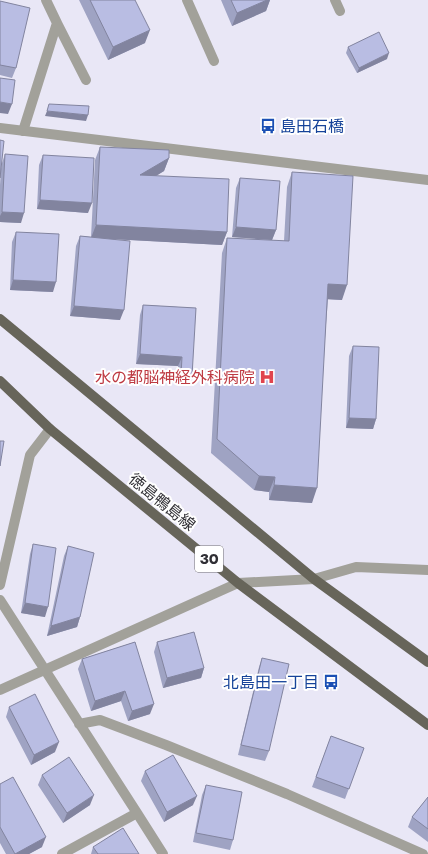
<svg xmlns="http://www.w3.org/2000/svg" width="428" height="854" font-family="Jost,'Noto Sans JP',sans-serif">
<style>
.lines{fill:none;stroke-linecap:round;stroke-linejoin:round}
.minor{stroke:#a2a19a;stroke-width:10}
.tertiary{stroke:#a2a19a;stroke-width:10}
.primary{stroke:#67655a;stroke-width:10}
.wall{fill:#9fa3c3}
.shaded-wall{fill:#82849f}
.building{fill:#b9bde3;stroke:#82849f}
.labels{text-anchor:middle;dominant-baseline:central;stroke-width:4;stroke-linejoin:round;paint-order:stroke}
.shield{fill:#fff;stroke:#6e6d72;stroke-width:1}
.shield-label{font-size:15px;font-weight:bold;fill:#302f35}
.transit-label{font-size:16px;fill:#164399;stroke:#fff;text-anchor:start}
.health-label{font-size:16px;fill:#be3a42;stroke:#fff;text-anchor:end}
.street-label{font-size:16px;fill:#302f35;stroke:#fff}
</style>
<rect width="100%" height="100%" fill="#e9e7f6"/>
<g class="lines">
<path class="minor" d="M 187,0 L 214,61
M 335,0 L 340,11
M 57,23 L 86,80
M 23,131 L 57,23 L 46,0
M 0,585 L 30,455 L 50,429
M 0,600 L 137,813 L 62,854
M 0,690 L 238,583 L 314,579 L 356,567 L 428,570
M 79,724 L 100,720 L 166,745 L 287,794 L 423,854
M 137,813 L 163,854"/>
<path class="tertiary" d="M 0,128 L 428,180"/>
<path class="primary" d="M 0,319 L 314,579 L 428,662
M 0,381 L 50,429 L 238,583 L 428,725"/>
</g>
<path class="wall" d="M 79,0 L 135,0 L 145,43 L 108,60 Z
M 221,0 L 270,0 L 266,11 L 232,26 Z
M 0,1 L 16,68 L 12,78 L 0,75 Z
M 348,47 L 387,59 L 357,73 L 346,53 Z
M 100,147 L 169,158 L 164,171 L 156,176 L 227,232 L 222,245 L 114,239 L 120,320 L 70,316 L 76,246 L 80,236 L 91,237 L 95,160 Z
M 5,154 L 21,223 L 0,222 L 0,185 L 1,169 L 2,163 Z
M 43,155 L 88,213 L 37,209 L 39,165 Z
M 292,172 L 342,300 L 328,299 L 312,503 L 269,500 L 269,492 L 254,490 L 211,453 L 222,253 L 227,238 L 284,241 L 287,187 Z
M 240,178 L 276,230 L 272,240 L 232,237 L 236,188 Z
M 16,232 L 53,292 L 10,290 L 12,242 Z
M 143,305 L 196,308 L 188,386 L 177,385 L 178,366 L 136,364 L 140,315 Z
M 353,346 L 376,419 L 373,429 L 346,428 L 349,356 Z
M 33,544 L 45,617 L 21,613 L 30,554 Z
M 68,546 L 80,617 L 77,627 L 47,636 L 64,556 Z
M 135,642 L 150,714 L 128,721 L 121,701 L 91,711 L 78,669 L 82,659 Z
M 157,642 L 204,668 L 201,678 L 163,688 L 154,652 Z
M 262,658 L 269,751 L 265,761 L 238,755 L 259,667 Z
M 9,707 L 55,752 L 31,765 L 6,717 Z
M 331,736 L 364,748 L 345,799 L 312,787 Z
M 145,771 L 193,805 L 164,822 L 141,781 Z
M 42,775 L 90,805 L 63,823 L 38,785 Z
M 0,784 L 42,847 L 29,854 L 6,854 L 0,843 Z
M 206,785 L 233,840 L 230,850 L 193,842 L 202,795 Z
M 428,797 L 428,842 L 408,827 L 412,817 Z
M 93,847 L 139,854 L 91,854 Z"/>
<path class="shaded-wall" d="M 267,0 L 270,0 L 266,11 L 232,26 L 237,13 Z
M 150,30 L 145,43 L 108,60 L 113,47 Z
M 389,53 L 387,59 L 357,73 L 359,68 Z
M 0,102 L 12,104 L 8,114 L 0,113 Z
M 47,111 L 88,115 L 86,121 L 45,116 Z
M 169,158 L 164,171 L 136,188 L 140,175 Z
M 40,200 L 92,203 L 88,213 L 37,209 Z
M 2,212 L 24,213 L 21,223 L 0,222 L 0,216 Z
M 96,225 L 227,232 L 222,245 L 91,238 Z
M 236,227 L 276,230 L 272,240 L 232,237 Z
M 13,280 L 56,282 L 53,292 L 10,290 Z
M 328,284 L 347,285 L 342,300 L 323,299 Z
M 74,306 L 124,310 L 120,320 L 70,316 Z
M 140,354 L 182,357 L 178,366 L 136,364 Z
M 181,375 L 192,376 L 188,386 L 177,385 Z
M 349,418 L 376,419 L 373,429 L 346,428 Z
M 259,476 L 275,477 L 269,492 L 254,490 Z
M 274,485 L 317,488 L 312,503 L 269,500 Z
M 25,603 L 48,607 L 45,617 L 21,613 Z
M 80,617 L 77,627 L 47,636 L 51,626 Z
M 204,668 L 201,678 L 163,688 L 167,678 Z
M 125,691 L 121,701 L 91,711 L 95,701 Z
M 154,704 L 150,714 L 128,721 L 132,711 Z
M 59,742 L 55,752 L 31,765 L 34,755 Z
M 94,795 L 90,805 L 63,823 L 67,813 Z
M 197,796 L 193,805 L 164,822 L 167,812 Z
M 46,837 L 42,847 L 29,854 L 15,854 Z"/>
<path class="building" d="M 90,0 L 135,0 L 150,30 L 113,47 Z
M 231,0 L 267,0 L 237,13 Z
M 0,1 L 30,8 L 16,68 L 0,65 Z
M 379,32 L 389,53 L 359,68 L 348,47 Z
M 0,78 L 15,80 L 12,104 L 0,102 Z
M 49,104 L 89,106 L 88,115 L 47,111 Z
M 0,140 L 4,141 L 0,178 Z
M 100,147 L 169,150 L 169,158 L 140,175 L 229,179 L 227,232 L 96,225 Z
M 5,154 L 28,156 L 24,213 L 2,212 Z
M 43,155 L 94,158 L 92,203 L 40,200 Z
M 292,172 L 353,176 L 347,285 L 328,284 L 317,488 L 274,485 L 275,477 L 259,476 L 217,439 L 227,238 L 289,241 Z
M 240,178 L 280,181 L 276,230 L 236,227 Z
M 16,232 L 59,234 L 56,282 L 13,280 Z
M 80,236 L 130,241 L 124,310 L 74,306 Z
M 143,305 L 196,308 L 192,376 L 181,375 L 182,357 L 140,354 Z
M 353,346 L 379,347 L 376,419 L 349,418 Z
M 0,441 L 4,441 L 0,466 Z
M 33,544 L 56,548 L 48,607 L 25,603 Z
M 68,546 L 94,553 L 80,617 L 51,626 Z
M 194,632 L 204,668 L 167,678 L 157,642 Z
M 135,642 L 154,704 L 132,711 L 125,691 L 95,701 L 82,659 Z
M 262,658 L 289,664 L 269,751 L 241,745 Z
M 35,694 L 59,742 L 34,755 L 9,707 Z
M 331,736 L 364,748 L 349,789 L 316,777 Z
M 173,755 L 197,796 L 167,812 L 145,771 Z
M 69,757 L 94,795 L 67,813 L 42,775 Z
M 13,777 L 46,837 L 15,854 L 0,827 L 0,784 Z
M 206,785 L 242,792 L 233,840 L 196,833 Z
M 428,797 L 428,829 L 412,817 Z
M 123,828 L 139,854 L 98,854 L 93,847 Z"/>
<defs>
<symbol id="bus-bare" viewBox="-9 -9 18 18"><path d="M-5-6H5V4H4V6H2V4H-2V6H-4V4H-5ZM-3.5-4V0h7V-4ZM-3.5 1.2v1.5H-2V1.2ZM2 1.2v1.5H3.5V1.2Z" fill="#1a4fb4" stroke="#fff" stroke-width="2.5" paint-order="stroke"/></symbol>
<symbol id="hospital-bare" viewBox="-9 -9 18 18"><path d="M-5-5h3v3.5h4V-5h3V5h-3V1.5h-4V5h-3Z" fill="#e0444e" stroke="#fff" stroke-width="2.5" paint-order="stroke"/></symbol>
</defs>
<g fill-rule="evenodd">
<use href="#bus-bare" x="257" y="115" width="22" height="22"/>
<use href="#hospital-bare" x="256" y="366" width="22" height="22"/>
<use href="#bus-bare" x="320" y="671" width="22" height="22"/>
</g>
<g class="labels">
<rect class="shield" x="195" y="546" width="28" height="26" rx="3"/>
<g class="shield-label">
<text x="209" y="559">30</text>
</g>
<g class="transit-label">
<text x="280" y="126">島田石橋</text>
<text x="319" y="682" text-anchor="end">北島田一丁目</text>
</g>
<g class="health-label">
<text x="255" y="377">水の都脳神経外科病院</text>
</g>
<g class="street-label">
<text transform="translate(162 502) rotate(39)">徳島鴨島線</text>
</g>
</g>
</svg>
